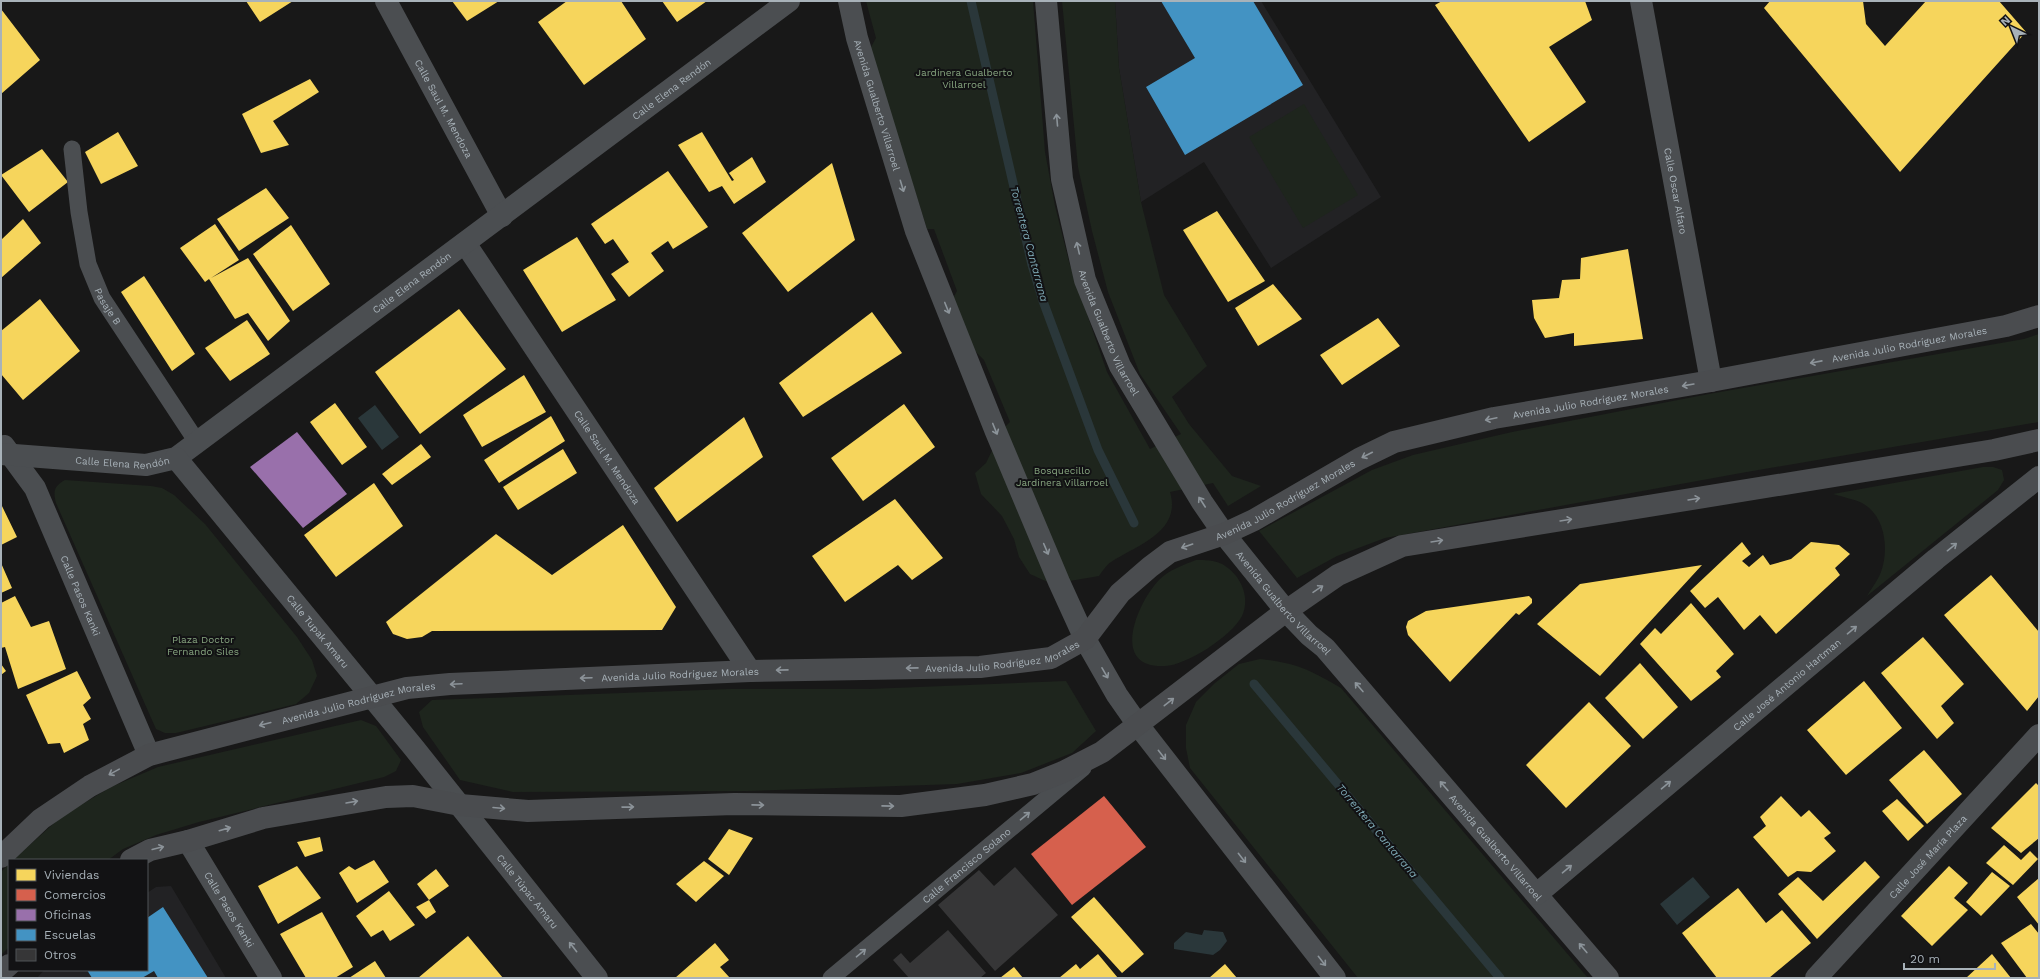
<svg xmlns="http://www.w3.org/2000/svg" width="2040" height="979" font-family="'Work Sans',sans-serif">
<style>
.built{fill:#222224}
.green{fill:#1e251d}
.water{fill:#2a373a}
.homes{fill:#f6d55c}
.shops{fill:#d6604d}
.offices{fill:#9970ab}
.schools{fill:#4393c3}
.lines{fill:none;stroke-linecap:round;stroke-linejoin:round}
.stream{stroke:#2a373a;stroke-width:9}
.building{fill:#363637}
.lane{stroke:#4b4e51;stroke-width:17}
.street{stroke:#4b4e51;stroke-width:22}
.secondary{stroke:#4a4c4f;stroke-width:22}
.oneway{stroke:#8c949a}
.oneway2{stroke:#8c9399}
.labels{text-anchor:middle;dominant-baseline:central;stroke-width:4;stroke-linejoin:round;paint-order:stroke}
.park-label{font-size:10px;fill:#86a47f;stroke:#121214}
.street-label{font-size:10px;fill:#a8b2b9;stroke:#121214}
.water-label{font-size:11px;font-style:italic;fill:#7ea9b5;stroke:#121214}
</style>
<rect width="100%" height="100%" fill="#181818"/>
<path class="built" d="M 1115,1 L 1261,1 L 1381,197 L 1271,268 L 1204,162 L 1141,202 L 1119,68 Z
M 171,886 L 226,978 L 37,978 L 44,970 L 147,970 L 147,893 L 156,887 Z"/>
<path class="green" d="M 866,1 L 1033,1 L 1045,152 L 1055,206 L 1069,262 L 1107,372 L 1150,449 L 1181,434 L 1140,374 L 1108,292 L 1092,231 L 1078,167 L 1062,1 L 1115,1 L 1119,68 L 1141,202 L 1164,295 L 1207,366 L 1172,397 L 1189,424 L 1232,476 L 1261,486 L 1228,506 L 1213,483 L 1170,492 C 1182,532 1137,545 1111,562 C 1106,565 1102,572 1099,576 L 1052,584 L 1030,574 L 1019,557 L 1014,539 L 1002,516 L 981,494 L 975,473 L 986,463 L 1002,430 L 1010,422 L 984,360 L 971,347 L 951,302 L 957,291 L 934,229 L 927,229 L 870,49 L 876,38 Z
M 1304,104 L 1358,195 L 1303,228 L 1249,137 Z
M 2039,334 L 2039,422 L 1741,473 L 1385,538 L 1337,556 L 1297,578 L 1259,531 L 1372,470 L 1413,455 L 1512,432 L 1709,394 L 2024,339 Z
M 1983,467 L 1993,467 L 2002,470 L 2004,480 L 1998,490 L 1867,596 C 1871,589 1878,580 1881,572 C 1889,550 1886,516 1862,503 C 1854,499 1842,497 1833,494 Z
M 65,480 L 151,486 L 162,488 L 174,495 L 205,524 L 297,637 L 312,660 L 317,676 L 309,693 L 296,704 L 176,733 L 165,733 L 156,729 L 56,503 C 53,491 54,486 65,480 Z
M 1196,560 C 1205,560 1214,560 1222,564 C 1240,574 1251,596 1242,616 C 1232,636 1187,665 1165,666 C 1109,669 1137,603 1159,580 C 1169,570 1183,565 1196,560 Z
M 1260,659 C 1297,663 1310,670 1341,688 L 1588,978 L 1358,978 L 1190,768 L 1186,748 L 1186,725 L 1196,702 L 1215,683 L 1239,664 Z
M 1066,681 L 1096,731 L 1072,753 L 1021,773 L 957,784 L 747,791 L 513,792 L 460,780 L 423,727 L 419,712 L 432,700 L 459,699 L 731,689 L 869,689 Z
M 361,720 L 376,726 L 401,760 L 396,771 L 384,777 L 199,822 L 156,835 L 123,849 L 108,860 L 13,860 L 61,817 L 111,787 L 158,767 Z
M 9,864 L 9,947 L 1,955 L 1,872 Z"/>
<path class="water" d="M 375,405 L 399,437 L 382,450 L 358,418 Z
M 1693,877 L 1710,897 L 1677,925 L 1660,904 Z
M 1204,930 L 1223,932 L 1227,941 L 1220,950 L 1213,955 L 1174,949 L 1174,943 L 1186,932 L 1202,935 Z"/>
<path class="homes" d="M 246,1 L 293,1 L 260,22 Z
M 452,1 L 499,1 L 467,21 Z
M 567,1 L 621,1 L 646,39 L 584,85 L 538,22 Z
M 662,1 L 707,1 L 677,22 Z
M 1442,1 L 1585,1 L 1592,20 L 1549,47 L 1586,102 L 1529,142 L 1435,5 Z
M 1770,1 L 1863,1 L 1866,24 L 1885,46 L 1926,1 L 1999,1 L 2026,32 L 1900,172 L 1764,8 Z
M 1,9 L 40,60 L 1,94 Z
M 310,79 L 319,92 L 273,121 L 289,145 L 261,153 L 242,114 Z
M 118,132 L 138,166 L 101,184 L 85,152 Z
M 702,132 L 732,181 L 734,180 L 729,173 L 752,157 L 766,182 L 734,204 L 722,186 L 709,192 L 678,145 Z
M 42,149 L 68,182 L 29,212 L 1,175 Z
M 832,163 L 855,240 L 788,292 L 742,233 Z
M 668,171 L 708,227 L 673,249 L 668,241 L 651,253 L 664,271 L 629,297 L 611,274 L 629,262 L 613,239 L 605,244 L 591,224 Z
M 266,188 L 289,218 L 239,251 L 217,219 Z
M 1217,211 L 1265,281 L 1228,302 L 1183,230 Z
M 23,219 L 41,243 L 1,278 L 1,240 Z
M 215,224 L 239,260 L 211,278 L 248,258 L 290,321 L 268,341 L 248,313 L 235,319 L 209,279 L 205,282 L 180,248 Z
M 291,225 L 330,284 L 293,311 L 253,254 Z
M 577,237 L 616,300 L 562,332 L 523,270 Z
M 1628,249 L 1643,339 L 1574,346 L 1574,333 L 1545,338 L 1534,318 L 1532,300 L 1559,298 L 1562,280 L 1580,279 L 1581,258 Z
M 144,276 L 195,354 L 172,371 L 121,292 Z
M 1273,284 L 1302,319 L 1258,346 L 1235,308 Z
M 40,299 L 80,351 L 23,400 L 1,374 L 1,331 Z
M 459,309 L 506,369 L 420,434 L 375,372 Z
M 872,312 L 902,353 L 803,417 L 779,383 Z
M 1378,318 L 1400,346 L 1342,385 L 1320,355 Z
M 247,320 L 270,354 L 230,381 L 205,348 Z
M 524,375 L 546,412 L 482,447 L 463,415 Z
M 335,403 L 367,447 L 342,465 L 310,422 Z
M 904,404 L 935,447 L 863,501 L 831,458 Z
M 551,416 L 565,441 L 499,483 L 484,460 Z
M 744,417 L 763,457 L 677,522 L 654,488 Z
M 421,444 L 431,457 L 392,485 L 382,474 Z
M 563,449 L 577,473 L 518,510 L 503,487 Z
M 374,483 L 403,526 L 336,577 L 304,535 Z
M 895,499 L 943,558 L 912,580 L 898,565 L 845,602 L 812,556 Z
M 1,504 L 17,537 L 1,545 Z
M 623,525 L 676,607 L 662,630 L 432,631 L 422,637 L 407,639 L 393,634 L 386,622 L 496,534 L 552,575 Z
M 1742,542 L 1751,554 L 1742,561 L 1749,567 L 1763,555 L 1770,565 L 1791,559 L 1811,542 L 1839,545 L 1850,554 L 1835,568 L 1840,575 L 1776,634 L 1760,615 L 1744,630 L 1718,597 L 1705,608 L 1690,591 Z
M 1,563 L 12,588 L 1,593 Z
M 1702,565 L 1600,676 L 1537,624 L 1580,584 Z
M 1991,575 L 2039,632 L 2039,696 L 2027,711 L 1944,615 Z
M 15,596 L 31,627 L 49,621 L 66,669 L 18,689 L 5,647 L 1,648 L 1,603 Z
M 1529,596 L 1532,599 L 1532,603 L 1519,615 L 1516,613 L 1450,682 L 1408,635 L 1406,627 L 1408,621 L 1426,611 Z
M 1691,603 L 1734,654 L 1716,671 L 1721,677 L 1691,701 L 1640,644 L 1655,628 L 1661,634 Z
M 1923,637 L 1964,684 L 1941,706 L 1954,723 L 1937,739 L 1881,673 Z
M 1640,663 L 1678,707 L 1643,739 L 1605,698 Z
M 1,664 L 6,671 L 1,675 Z
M 77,671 L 91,698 L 83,705 L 91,719 L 83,724 L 89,740 L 64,753 L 60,743 L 48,744 L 26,695 Z
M 1864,681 L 1902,728 L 1846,775 L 1807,730 Z
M 1589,702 L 1631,746 L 1566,808 L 1526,765 Z
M 1924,750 L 1962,794 L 1927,824 L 1889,780 Z
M 2036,783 L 2039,786 L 2039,838 L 2021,853 L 1991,828 Z
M 1781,796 L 1801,817 L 1809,810 L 1831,833 L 1824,838 L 1836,851 L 1811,872 L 1797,871 L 1788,877 L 1753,837 L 1766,826 L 1760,817 Z
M 1897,799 L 1924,826 L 1908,841 L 1882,811 Z
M 729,829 L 753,838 L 729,875 L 708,859 Z
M 320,837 L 323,851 L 305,857 L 297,842 Z
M 2004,845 L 2021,860 L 2030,851 L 2038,859 L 2013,885 L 1986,863 Z
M 374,860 L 389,882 L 357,903 L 339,873 L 349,866 L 355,870 Z
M 704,861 L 724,876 L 696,902 L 676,884 Z
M 1865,861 L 1880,877 L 1817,939 L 1778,894 L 1798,877 L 1823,901 Z
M 297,866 L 321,898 L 278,924 L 258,886 Z
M 1949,866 L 1968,883 L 1954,898 L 1968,910 L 1932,946 L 1901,916 Z
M 436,869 L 449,886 L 429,900 L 417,884 Z
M 1992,872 L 2010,886 L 1981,916 L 1966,902 Z
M 2039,878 L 2039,925 L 2017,897 Z
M 1738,888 L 1766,923 L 1782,910 L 1811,943 L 1769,978 L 1717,978 L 1682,933 Z
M 389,891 L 415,925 L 390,941 L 383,930 L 371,937 L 356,916 Z
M 1094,897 L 1144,954 L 1122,973 L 1071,917 Z
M 429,900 L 436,912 L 426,919 L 416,907 Z
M 322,912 L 353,967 L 335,978 L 306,978 L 280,934 Z
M 2031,924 L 2039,934 L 2039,978 L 2027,978 L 2001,943 Z
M 468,936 L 503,978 L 418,978 Z
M 715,943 L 729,960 L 720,967 L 730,978 L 675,978 Z
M 1098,954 L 1118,978 L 1059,978 L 1076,964 L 1080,969 Z
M 1992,954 L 2011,978 L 1966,978 Z
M 375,961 L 386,978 L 349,978 Z
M 1225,964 L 1237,978 L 1209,978 Z
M 1014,967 L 1023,978 L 1000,978 Z"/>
<path class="shops" d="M 1104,796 L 1146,847 L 1072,905 L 1031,854 Z"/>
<path class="offices" d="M 297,432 L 347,494 L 303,528 L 250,467 Z"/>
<path class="schools" d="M 1161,1 L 1253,1 L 1303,85 L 1185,155 L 1146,87 L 1195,58 Z
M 163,907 L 208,978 L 158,978 L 154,971 L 142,978 L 92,978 L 87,970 L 147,970 L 147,918 Z"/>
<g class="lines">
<path class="stream" d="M 971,1 L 1032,265 L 1043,301 L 1098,450 L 1134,523
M 1254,684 L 1500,978"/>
</g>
<path class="building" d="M 1015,867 L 1058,915 L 995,971 L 938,905 L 979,870 L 994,886 Z
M 948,930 L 986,973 L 980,978 L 909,978 L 893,960 L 901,953 L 910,963 Z"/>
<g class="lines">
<g class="lane">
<path id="s1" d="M 72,149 L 79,212 L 88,264 L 102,298 L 197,442"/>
<path id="s2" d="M 831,978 L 1083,768"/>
</g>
<g class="street">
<path id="s3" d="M 386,1 L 502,216"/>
<path id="s4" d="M 849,1 L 857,38 L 916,231 L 996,432 L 1059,582 L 1085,639 L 1117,695 L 1138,725 L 1335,978"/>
<path id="s5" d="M 1046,1 L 1062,179 L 1085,280 L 1120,366 L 1202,502 L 1224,534 L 1286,611 L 1309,635 L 1325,648 L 1608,978"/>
<path id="s6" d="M 1641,1 L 1711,381"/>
<path id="s7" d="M 465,243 L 750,671"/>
<path id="s8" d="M 4,446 L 35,488 L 149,755"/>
<path id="s9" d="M 1,454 L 146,465 L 176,458 L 789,1"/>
<path id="s10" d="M 176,458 L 414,748 L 597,978"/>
<path id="s11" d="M 188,841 L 271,978"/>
<path id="s12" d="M 1537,894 L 1936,559 L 2039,477"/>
<path id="s13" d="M 1816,978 L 2039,735"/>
</g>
<g class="secondary">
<path id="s14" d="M 1,857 L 41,819 L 90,786 L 149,755 L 407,688 L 450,684 L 750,671 L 980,667 L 1051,658 L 1085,639 L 1120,593 L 1150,567 L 1170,552 L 1224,534 L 1254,520 L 1359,459 L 1394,442 L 1494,418 L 1711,381 L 2006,326 L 2039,316"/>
<path d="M 131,860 L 150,850 L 188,841 L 263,818 L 386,797 L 413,796 L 460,805 L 528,811 L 734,804 L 901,806 L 985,795 L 1033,784 L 1063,772 L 1102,752 L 1286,611 L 1338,575 L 1402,546 L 1994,450 L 2039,440"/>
<path d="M 1,972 L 9,965"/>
</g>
</g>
<defs><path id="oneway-shaft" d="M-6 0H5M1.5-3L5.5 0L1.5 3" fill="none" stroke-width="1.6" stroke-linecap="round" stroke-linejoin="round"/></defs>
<g class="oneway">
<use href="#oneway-shaft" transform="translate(1057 120) rotate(-95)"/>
<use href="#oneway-shaft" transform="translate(902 186) rotate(73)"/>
<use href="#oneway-shaft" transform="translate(1078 248) rotate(-103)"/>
<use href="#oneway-shaft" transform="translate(947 308) rotate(68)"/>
<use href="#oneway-shaft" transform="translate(995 429) rotate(68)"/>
<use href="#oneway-shaft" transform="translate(1202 502) rotate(-123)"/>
<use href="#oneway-shaft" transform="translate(1952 547) rotate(-39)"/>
<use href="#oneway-shaft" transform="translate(1046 549) rotate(67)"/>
<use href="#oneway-shaft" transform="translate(1852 630) rotate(-40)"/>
<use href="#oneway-shaft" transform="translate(1105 673) rotate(60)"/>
<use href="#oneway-shaft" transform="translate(1359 687) rotate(-131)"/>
<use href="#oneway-shaft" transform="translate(1162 755) rotate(52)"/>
<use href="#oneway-shaft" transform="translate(1666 785) rotate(-40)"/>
<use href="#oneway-shaft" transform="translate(1444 786) rotate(-131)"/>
<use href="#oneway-shaft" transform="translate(1025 816) rotate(-40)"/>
<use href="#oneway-shaft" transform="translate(1242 858) rotate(52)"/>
<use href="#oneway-shaft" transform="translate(1567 869) rotate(-40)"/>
<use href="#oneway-shaft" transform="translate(573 947) rotate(-128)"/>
<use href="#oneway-shaft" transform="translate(1583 948) rotate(-130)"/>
<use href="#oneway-shaft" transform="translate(861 953) rotate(-40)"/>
<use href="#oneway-shaft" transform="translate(1322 961) rotate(52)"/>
</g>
<g class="oneway2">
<use href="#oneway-shaft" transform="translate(1816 362) rotate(169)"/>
<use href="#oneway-shaft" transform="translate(1688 385) rotate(170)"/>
<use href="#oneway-shaft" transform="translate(1491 419) rotate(168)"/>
<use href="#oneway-shaft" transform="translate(1367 455) rotate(153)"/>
<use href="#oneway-shaft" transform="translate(1694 499) rotate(-9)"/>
<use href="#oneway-shaft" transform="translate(1566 520) rotate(-9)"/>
<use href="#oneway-shaft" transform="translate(1437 541) rotate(-9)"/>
<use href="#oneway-shaft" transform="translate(1187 546) rotate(161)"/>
<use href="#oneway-shaft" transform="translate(1318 589) rotate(-34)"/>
<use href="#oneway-shaft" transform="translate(912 668) rotate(179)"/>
<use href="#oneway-shaft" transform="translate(782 670) rotate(179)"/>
<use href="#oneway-shaft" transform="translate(586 678) rotate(178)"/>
<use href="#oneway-shaft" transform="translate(456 684) rotate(177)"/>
<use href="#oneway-shaft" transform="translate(1169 702) rotate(-38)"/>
<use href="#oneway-shaft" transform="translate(265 724) rotate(165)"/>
<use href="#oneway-shaft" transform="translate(114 772) rotate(151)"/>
<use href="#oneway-shaft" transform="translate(352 802) rotate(-10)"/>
<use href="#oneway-shaft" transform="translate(758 805) rotate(1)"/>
<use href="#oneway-shaft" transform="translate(888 806) rotate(1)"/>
<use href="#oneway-shaft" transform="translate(628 807) rotate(-1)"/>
<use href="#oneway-shaft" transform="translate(499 808) rotate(5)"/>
<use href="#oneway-shaft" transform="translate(225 829) rotate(-16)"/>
<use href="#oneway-shaft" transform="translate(158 848) rotate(-14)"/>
</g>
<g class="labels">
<g class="park-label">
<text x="964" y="72">Jardinera Gualberto<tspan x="964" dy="12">Villarroel</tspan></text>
<text x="1062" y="470">Bosquecillo<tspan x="1062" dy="12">Jardinera Villarroel</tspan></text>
<text x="203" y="639">Plaza Doctor<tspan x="203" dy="12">Fernando Siles</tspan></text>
</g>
<g class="street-label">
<text stroke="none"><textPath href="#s9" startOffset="794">Calle Elena Rendón</textPath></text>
<text stroke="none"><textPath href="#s4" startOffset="108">Avenida Gualberto Villarroel</textPath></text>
<text stroke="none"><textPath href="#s3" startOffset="122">Calle Saul M. Mendoza</textPath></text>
<text stroke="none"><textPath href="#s6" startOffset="193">Calle Oscar Alfaro</textPath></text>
<text stroke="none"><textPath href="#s9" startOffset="470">Calle Elena Rendón</textPath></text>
<text stroke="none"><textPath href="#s1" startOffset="163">Pasaje B</textPath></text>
<text stroke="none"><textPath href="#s5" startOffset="340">Avenida Gualberto Villarroel</textPath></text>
<text stroke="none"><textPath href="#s14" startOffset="2029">Avenida Julio Rodríguez Morales</textPath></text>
<text stroke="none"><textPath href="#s14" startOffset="1705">Avenida Julio Rodríguez Morales</textPath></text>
<text stroke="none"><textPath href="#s7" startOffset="257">Calle Saul M. Mendoza</textPath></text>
<text stroke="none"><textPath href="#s9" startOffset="122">Calle Elena Rendón</textPath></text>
<text stroke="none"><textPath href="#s14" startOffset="1381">Avenida Julio Rodríguez Morales</textPath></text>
<text stroke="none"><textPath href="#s8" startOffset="169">Calle Pasos Kanki</textPath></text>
<text stroke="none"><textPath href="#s5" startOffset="664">Avenida Gualberto Villarroel</textPath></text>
<text stroke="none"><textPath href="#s10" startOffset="224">Calle Tupak Amaru</textPath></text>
<text stroke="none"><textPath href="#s14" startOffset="1045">Avenida Julio Rodríguez Morales</textPath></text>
<text stroke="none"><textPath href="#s14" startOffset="721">Avenida Julio Rodríguez Morales</textPath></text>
<text stroke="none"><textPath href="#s12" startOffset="326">Calle José Antonio Hartman</textPath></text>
<text stroke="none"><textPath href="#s14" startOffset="397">Avenida Julio Rodríguez Morales</textPath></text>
<text stroke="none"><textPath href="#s5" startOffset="988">Avenida Gualberto Villarroel</textPath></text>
<text stroke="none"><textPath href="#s13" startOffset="165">Calle José María Plaza</textPath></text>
<text stroke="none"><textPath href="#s2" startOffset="176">Calle Francisco Solano</textPath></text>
<text stroke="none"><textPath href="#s10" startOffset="558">Calle Túpac Amaru</textPath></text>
<text stroke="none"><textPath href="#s11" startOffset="80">Calle Pasos Kanki</textPath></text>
</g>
<g class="water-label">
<text transform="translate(1029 244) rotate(75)">Torrentera Cantarrana</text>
<text transform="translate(1377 831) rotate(50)">Torrentera Cantarrana</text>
</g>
</g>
<rect width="2040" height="979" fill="none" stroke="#a8b2b9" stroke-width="4"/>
<rect x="8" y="859" width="140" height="112" fill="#121214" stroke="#4e5256"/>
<rect x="16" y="869" width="20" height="12" fill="#f6d55c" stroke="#4e5256"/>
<text x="44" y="879" font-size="12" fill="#a8b2b9">Viviendas</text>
<rect x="16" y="889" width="20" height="12" fill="#d6604d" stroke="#4e5256"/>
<text x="44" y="899" font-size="12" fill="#a8b2b9">Comercios</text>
<rect x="16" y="909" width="20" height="12" fill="#9970ab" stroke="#4e5256"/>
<text x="44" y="919" font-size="12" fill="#a8b2b9">Oficinas</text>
<rect x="16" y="929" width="20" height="12" fill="#4393c3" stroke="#4e5256"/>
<text x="44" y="939" font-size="12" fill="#a8b2b9">Escuelas</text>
<rect x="16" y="949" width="20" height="12" fill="#363637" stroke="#4e5256"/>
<text x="44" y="959" font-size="12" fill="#a8b2b9">Otros</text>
<g transform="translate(2012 28) rotate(317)" stroke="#121214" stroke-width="3" paint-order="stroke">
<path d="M0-3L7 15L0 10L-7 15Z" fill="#a8b2b9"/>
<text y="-6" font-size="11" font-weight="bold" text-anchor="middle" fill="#a8b2b9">N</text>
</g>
<path d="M1904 963v6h91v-6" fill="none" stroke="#a8b2b9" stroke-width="2"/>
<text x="1910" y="963" font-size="12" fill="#a8b2b9" stroke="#121214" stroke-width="3" paint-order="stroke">20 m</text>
</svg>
